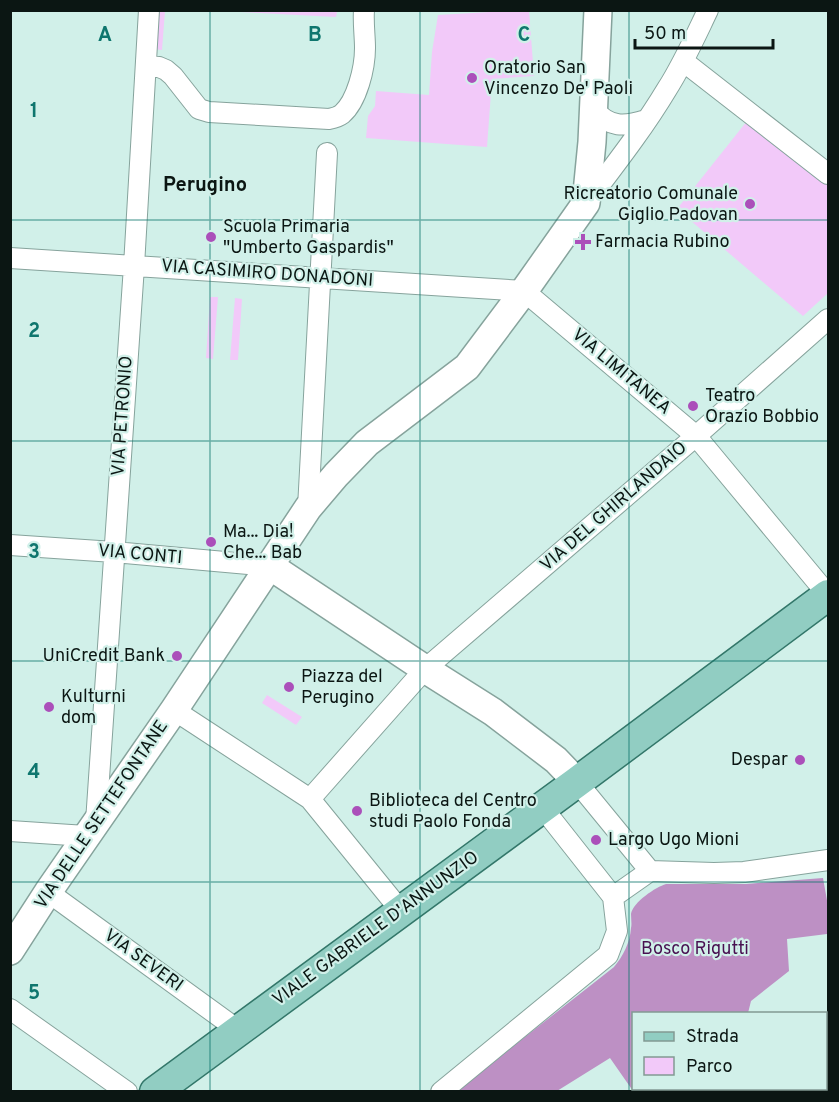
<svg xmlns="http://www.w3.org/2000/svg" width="839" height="1102" font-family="Overpass,sans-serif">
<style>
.green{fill:#f2c9f9}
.forest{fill:#bd90c4}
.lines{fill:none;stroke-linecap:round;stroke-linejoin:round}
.street-casing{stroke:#86a39c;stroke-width:22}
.secondary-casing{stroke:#86a39c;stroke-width:30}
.primary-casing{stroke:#33776a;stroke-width:33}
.street{stroke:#fff;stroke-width:20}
.secondary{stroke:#fff;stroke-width:27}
.primary{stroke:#91cdc2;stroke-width:30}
.grid{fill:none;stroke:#0f766e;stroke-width:1.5;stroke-opacity:0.55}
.poi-dot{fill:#ab4fba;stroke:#d1f0e9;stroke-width:2}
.labels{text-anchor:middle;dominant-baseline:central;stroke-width:4.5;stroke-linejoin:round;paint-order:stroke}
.poi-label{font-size:18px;fill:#0b1613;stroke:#d1f0e9;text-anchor:start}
.street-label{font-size:18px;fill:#0b1613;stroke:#d1f0e9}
.park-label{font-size:18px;fill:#481051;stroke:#d1f0e9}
.neighbourhood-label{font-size:20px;font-weight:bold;fill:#0b1613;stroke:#d1f0e9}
.grid-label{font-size:20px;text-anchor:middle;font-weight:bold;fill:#0f766e;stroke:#d1f0e9;stroke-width:4.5;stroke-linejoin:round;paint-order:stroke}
</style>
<rect width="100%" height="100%" fill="#d1f0e9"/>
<path class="green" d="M 157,11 L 165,11 L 162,50 L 154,49 Z
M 321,11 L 337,12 L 336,17 L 220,11 Z
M 507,11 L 529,11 L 534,76 L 492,79 L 487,147 L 366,138 L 368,116 L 375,106 L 376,91 L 429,95 L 432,52 L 438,15 Z
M 747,121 L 828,185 L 828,293 L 803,316 L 677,209 Z
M 210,297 L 218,297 L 213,359 L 206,358 Z
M 235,298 L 242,299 L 238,360 L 230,360 Z
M 267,695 L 302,717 L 296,725 L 262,703 Z"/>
<path class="forest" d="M 823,878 L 828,906 L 828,937 L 827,934 L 787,939 L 789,971 L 751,1001 L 748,1013 L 634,1014 L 634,1088 L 649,1089 L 644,1091 L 633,1091 L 610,1058 L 557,1091 L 455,1092 L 614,967 C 623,956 630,943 631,928 C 632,924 631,919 631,914 C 633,902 656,887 666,884 L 746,884 Z"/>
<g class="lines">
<defs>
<path id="street" d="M 683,61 L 828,174
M 146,66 L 159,67 L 166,70 L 173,76 L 199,109 L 209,112 L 329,119 C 334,118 338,117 342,114 C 357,101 365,68 365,48 C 365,36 363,23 364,10
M 593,109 C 610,128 624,127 646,120
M 586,203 C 614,166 643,129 667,89 C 683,64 695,37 708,10
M 10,258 L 524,291 L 696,436 L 828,595
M 308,508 L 327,153
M 10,545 L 114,552 L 270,566
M 174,710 L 310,799 L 425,669 L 696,436 L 828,319
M 310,799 L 401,911
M 542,807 L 613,897 L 650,871 L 577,782
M 96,822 L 134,266 L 149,10
M 10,831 L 86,836
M 650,871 L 714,873 L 744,872 L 828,860
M 48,892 L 238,1030
M 10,1009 L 127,1092
M 441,1092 L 608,955 L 617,931 L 613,897"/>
<path id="secondary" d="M 270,566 L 425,669 L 493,712 L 556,760 L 577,782
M 10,951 L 48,892 L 174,710 L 308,508 L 336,475 L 367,443 L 467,367 L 524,291 L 586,203 L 592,142 L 598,10
M 826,1028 L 828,1027
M 686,1092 L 691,1088"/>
<path id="primary" d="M 155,1092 L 577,782 L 828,595"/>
</defs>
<use href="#street" class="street-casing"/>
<use href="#secondary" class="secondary-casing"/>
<use href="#primary" class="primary-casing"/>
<use href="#street" class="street"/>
<use href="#secondary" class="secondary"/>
<use href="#primary" class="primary"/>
</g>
<path class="grid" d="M 210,10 L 210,1092M 420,10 L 420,1092M 629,10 L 629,1092M 10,220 L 828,220M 10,441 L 828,441M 10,661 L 828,661M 10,882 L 828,882"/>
<g class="poi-dot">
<circle cx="472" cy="78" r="6"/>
<circle cx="750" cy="204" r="6"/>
<circle cx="211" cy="237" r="6"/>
<path d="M580 233h6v6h6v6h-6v6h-6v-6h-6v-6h6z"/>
<circle cx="693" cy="406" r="6"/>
<circle cx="211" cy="542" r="6"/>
<circle cx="177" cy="656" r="6"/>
<circle cx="289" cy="687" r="6"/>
<circle cx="49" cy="707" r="6"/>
<circle cx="800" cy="760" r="6"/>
<circle cx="357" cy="811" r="6"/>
<circle cx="596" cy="840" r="6"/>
</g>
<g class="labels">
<g class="poi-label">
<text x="484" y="68">Oratorio San<tspan x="484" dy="21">Vincenzo De' Paoli</tspan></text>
<text x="738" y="194" text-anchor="end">Ricreatorio Comunale<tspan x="738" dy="21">Giglio Padovan</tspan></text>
<text x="223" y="227">Scuola Primaria<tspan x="223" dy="21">"Umberto Gaspardis"</tspan></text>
<text x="595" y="242">Farmacia Rubino</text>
<text x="705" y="396">Teatro<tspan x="705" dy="21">Orazio Bobbio</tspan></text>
<text x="223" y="532">Ma... Dia!<tspan x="223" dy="21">Che... Bab</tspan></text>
<text x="165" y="656" text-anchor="end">UniCredit Bank</text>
<text x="301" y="677">Piazza del<tspan x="301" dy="21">Perugino</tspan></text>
<text x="61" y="697">Kulturni<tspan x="61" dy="21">dom</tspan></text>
<text x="788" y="760" text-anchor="end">Despar</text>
<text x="369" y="801">Biblioteca del Centro<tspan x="369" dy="21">studi Paolo Fonda</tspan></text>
<text x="608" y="840">Largo Ugo Mioni</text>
</g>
<g class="street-label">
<text transform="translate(267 274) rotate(4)">VIA CASIMIRO DONADONI</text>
<text transform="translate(621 372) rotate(40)">VIA LIMITANEA</text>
<text transform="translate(123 416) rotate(-86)">VIA PETRONIO</text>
<text transform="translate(614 507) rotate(-41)">VIA DEL GHIRLANDAIO</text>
<text transform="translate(140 555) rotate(5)">VIA CONTI</text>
<text transform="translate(102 815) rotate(-56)">VIA DELLE SETTEFONTANE</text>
<text transform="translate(376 929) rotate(-36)">VIALE GABRIELE D'ANNUNZIO</text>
<text transform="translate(143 961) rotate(36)">VIA SEVERI</text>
</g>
<g class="park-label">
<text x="695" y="949">Bosco Rigutti</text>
</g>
<g class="neighbourhood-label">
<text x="205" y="186">Perugino</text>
</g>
</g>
<g class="grid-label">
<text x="105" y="41">A</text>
<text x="315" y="41">B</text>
<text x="524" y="41">C</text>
<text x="34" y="117">1</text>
<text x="34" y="337">2</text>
<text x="34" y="558">3</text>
<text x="34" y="778">4</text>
<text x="34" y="999">5</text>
</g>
<rect width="839" height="1102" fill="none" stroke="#0b1613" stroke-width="24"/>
<rect x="632" y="1012" width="195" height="78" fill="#d1f0e9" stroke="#829993" stroke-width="1.5"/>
<rect x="644" y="1032" width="30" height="9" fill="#91cdc2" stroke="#829993" stroke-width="1.5"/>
<text x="686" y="1042" font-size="18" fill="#0b1613">Strada</text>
<rect x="644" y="1057" width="30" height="18" fill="#f2c9f9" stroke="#829993" stroke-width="1.5"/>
<text x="686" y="1072" font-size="18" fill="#0b1613">Parco</text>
<path d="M635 39v9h138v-9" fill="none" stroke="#0b1613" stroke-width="3"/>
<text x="644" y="39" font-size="18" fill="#0b1613" stroke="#d1f0e9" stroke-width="4.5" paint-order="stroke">50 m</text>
</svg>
